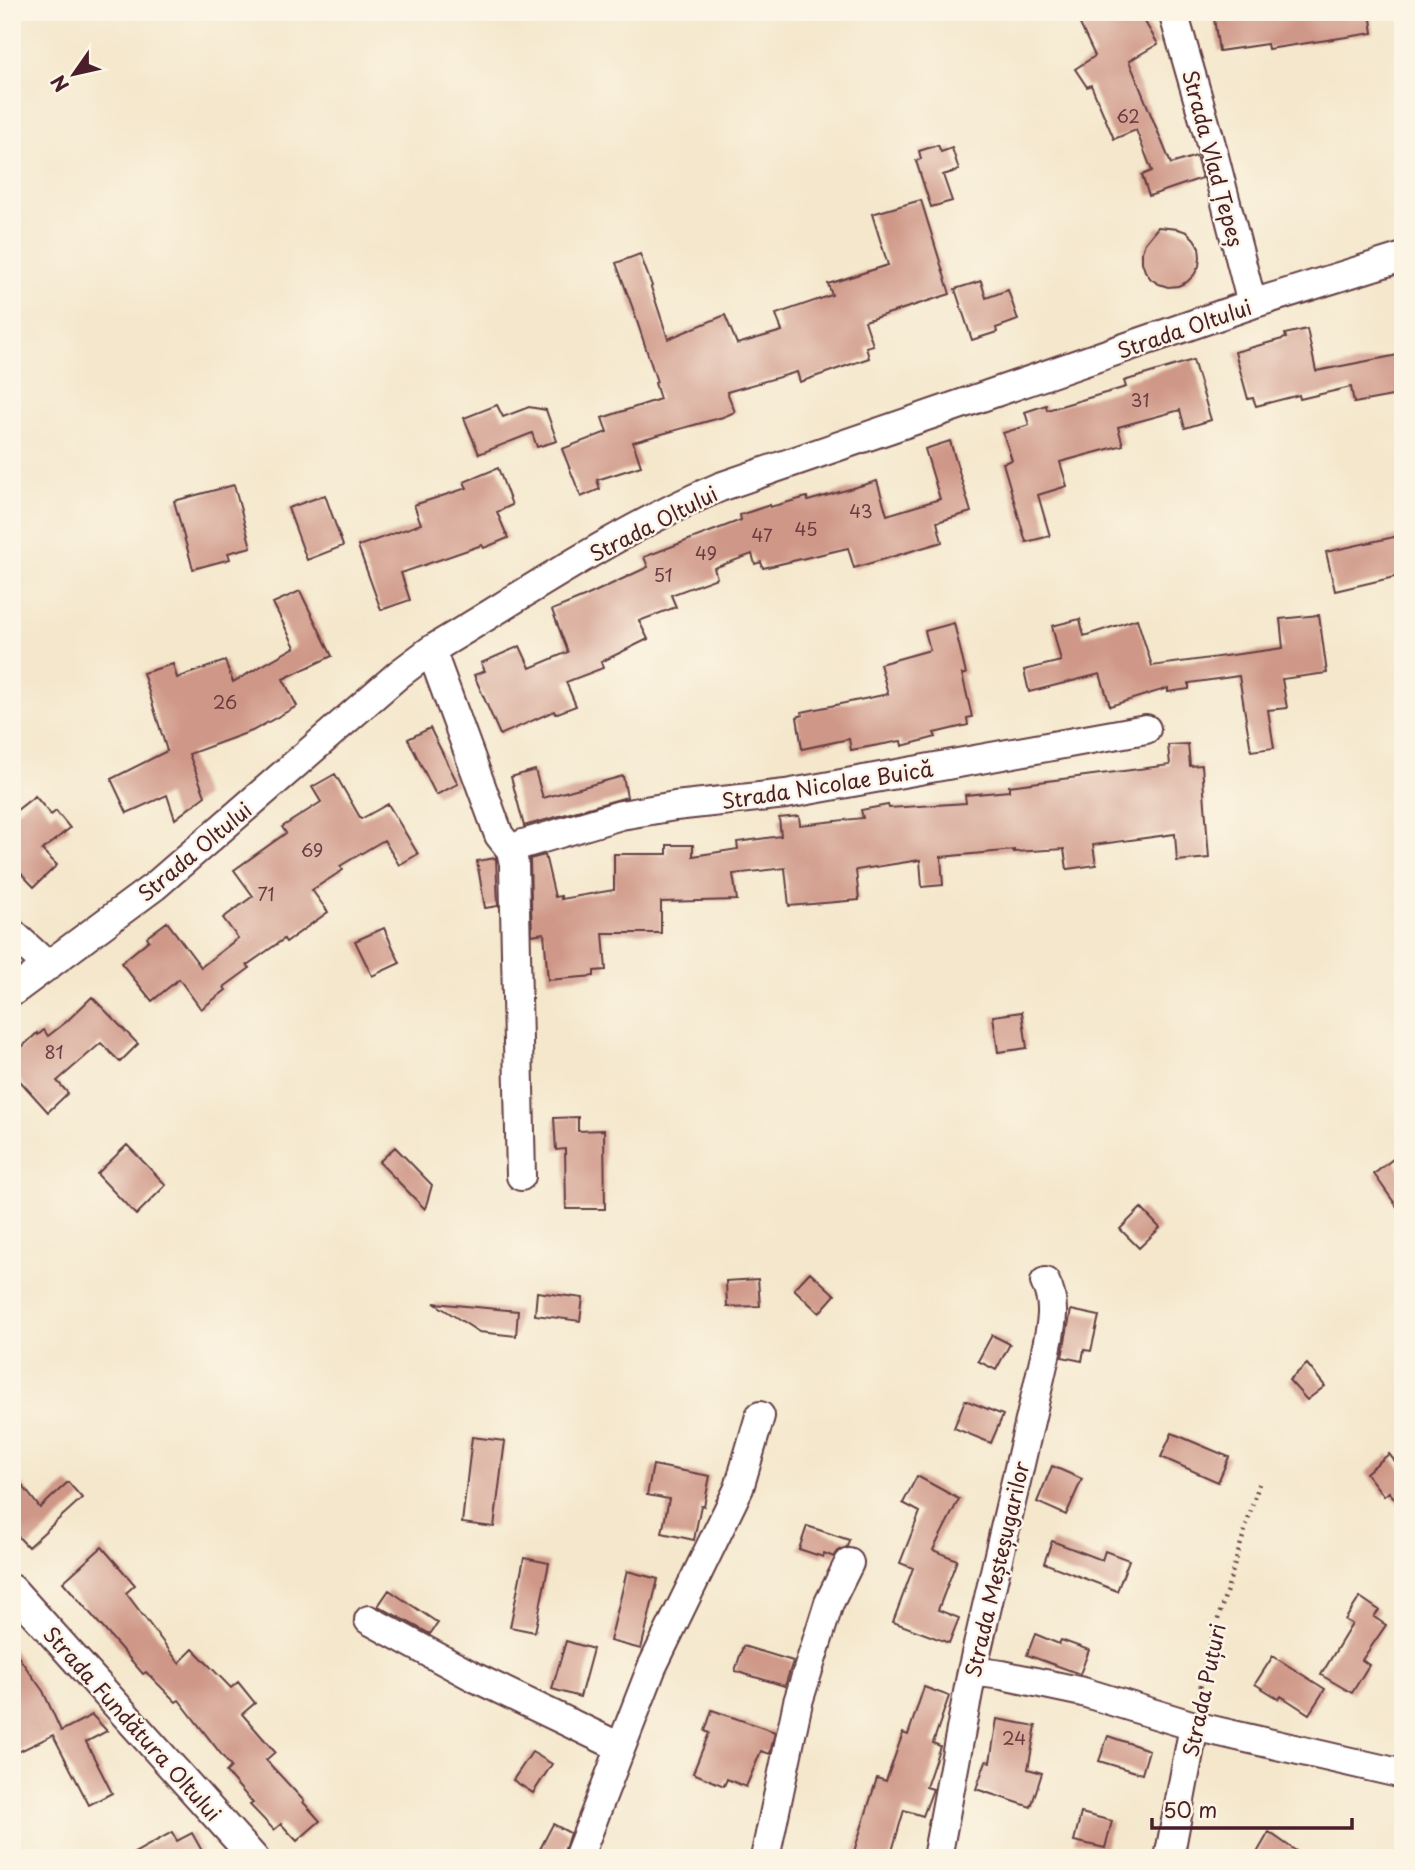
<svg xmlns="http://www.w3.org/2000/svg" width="1415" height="1870" font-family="'Playpen Sans',sans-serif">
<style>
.building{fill:#cf9787}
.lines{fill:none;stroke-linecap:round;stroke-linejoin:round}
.street-casing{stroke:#643d43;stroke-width:32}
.path{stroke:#643d43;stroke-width:4.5;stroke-dasharray:2 5;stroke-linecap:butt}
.street{stroke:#fff;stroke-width:28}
.labels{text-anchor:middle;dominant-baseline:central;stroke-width:5;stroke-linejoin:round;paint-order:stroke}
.number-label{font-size:18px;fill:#6b3d42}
.street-label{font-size:21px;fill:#4a1f2b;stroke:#fcf5e5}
</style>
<rect width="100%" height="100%" fill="#fcf5e5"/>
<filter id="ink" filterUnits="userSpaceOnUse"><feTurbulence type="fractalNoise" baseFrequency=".0143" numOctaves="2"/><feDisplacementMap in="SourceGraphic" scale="14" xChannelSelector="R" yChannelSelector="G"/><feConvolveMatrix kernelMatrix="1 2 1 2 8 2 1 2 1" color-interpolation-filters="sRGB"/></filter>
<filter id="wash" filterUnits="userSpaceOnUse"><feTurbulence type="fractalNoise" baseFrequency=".00686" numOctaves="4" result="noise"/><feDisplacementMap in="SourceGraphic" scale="28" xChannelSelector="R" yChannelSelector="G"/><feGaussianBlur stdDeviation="1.57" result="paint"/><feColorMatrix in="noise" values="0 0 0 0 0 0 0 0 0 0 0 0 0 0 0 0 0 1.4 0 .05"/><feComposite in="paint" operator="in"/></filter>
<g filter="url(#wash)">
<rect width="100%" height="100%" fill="#f4e7cc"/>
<g id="blocks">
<path class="building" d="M 1094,12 L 1139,12 L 1158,44 L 1129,61 L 1171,164 L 1196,156 L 1202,178 L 1149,196 L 1142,175 L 1152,171 L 1136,130 L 1114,139 L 1091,85 L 1087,87 L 1075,69 L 1095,56 L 1078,20 Z
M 1213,12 L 1370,12 L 1373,33 L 1268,49 L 1267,44 L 1219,51 Z
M 938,145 L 941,152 L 952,148 L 959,170 L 943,175 L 952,201 L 931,207 L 916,161 L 921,159 L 919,151 Z
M 921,200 L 950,294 L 865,321 L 873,345 L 866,347 L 869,358 L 800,382 L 797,372 L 727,392 L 735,412 L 723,417 L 633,442 L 641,466 L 597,480 L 600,489 L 581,497 L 562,449 L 607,432 L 602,418 L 660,399 L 655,383 L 657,382 L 632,306 L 616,263 L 640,254 L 652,286 L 651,287 L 668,339 L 725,315 L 737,344 L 782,331 L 776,314 L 832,295 L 828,284 L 888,265 L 872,214 Z
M 1158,227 L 1178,229 L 1187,232 L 1194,239 L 1199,247 L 1200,257 L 1199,266 L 1194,275 L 1187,282 L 1178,286 L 1168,287 L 1159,284 L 1151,279 L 1145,271 L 1142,262 L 1142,252 L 1145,243 Z
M 981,281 L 986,298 L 1008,290 L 1018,320 L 996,328 L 997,332 L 972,340 L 955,289 Z
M 1307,329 L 1316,371 L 1403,354 L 1403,394 L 1354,403 L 1351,387 L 1300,399 L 1299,395 L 1256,406 L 1253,398 L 1248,399 L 1235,352 L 1286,338 L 1285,334 Z
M 1193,360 L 1211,420 L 1185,428 L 1180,410 L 1118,427 L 1123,445 L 1060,462 L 1067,486 L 1038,495 L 1050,536 L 1026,542 L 1003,463 L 1012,460 L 1003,433 L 1029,425 L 1025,412 L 1046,405 L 1047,410 L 1126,387 L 1124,381 Z
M 497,405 L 503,417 L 529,407 L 546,410 L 557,441 L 537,447 L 532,433 L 479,454 L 464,418 Z
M 950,441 L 971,512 L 937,522 L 942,542 L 854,568 L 848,548 L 763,568 L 761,562 L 755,564 L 752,554 L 714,568 L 717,578 L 671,595 L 676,607 L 639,621 L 648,639 L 601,662 L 603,668 L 566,682 L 576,706 L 555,714 L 554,711 L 500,735 L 474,675 L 485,671 L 481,663 L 520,646 L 530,668 L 568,652 L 552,610 L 584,597 L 648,567 L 644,557 L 741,520 L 740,515 L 770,505 L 770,507 L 807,497 L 808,501 L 877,481 L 887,515 L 940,499 L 925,449 Z
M 498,468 L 512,505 L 497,512 L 508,538 L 484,548 L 482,545 L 401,573 L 410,600 L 381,610 L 358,546 L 421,524 L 414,505 L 467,488 L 464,482 Z
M 234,485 L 251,547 L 228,553 L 230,559 L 193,569 L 174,501 Z
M 325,495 L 343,546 L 307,560 L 288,508 Z
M 1403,535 L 1403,575 L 1335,591 L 1326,552 Z
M 300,591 L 332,656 L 283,679 L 297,706 L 252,731 L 189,754 L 205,796 L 175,819 L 167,795 L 127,813 L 111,779 L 167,751 L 143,673 L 173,664 L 177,678 L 225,661 L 233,682 L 295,647 L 273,603 Z
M 1319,615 L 1327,673 L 1282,679 L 1287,708 L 1268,710 L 1274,748 L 1251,751 L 1239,676 L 1189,683 L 1189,689 L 1168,692 L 1168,688 L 1110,706 L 1100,674 L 1029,692 L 1024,670 L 1061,661 L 1052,626 L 1080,619 L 1084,636 L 1137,619 L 1152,666 L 1283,648 L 1280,619 Z
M 954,623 L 966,674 L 962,674 L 972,717 L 967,718 L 968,725 L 934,733 L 936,737 L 902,746 L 901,741 L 851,750 L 849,739 L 802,749 L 797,717 L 803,715 L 802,712 L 888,694 L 880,664 L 930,650 L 925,631 Z
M 430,728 L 458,784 L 436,795 L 408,739 Z
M 1188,744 L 1190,766 L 1202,765 L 1209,858 L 1177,861 L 1175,834 L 1093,845 L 1096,865 L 1067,869 L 1064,849 L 1014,852 L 1014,850 L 941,857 L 943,885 L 922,887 L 920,860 L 856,870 L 859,900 L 789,906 L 785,868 L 733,874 L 737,900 L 661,902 L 661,933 L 603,933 L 606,970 L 594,971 L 594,976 L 548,980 L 544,933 L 532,935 L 530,859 L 545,855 L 555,897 L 561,896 L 561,899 L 614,890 L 614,854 L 667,854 L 667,845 L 693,845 L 693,856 L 738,849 L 737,842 L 781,836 L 779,818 L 799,816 L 800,825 L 863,818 L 861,810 L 888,805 L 889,808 L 966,803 L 965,795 L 1009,791 L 1009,786 L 1170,765 L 1168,745 Z
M 535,770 L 543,798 L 623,776 L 627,797 L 524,826 L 511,777 Z
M 335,774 L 361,819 L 388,804 L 418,854 L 399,865 L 384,840 L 340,866 L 343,870 L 312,890 L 328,912 L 286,942 L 284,939 L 247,965 L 250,968 L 224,987 L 226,990 L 201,1009 L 179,979 L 152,1001 L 121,963 L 149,940 L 147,937 L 167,922 L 201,967 L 238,938 L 223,918 L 253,896 L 234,870 L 286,833 L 282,827 L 321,802 L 312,787 Z
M 35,796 L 51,815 L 56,811 L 70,828 L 42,850 L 57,865 L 34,887 L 12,864 L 12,814 Z
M 496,858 L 498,906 L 485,908 L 477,861 Z
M 384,928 L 400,963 L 372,976 L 355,941 Z
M 92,997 L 138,1044 L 120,1062 L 101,1043 L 57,1081 L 68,1093 L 48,1112 L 12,1072 L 12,1056 L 37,1033 L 38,1035 L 44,1030 L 48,1036 L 66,1022 Z
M 1022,1012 L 1027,1048 L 998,1052 L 993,1016 Z
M 578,1117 L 578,1131 L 604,1130 L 605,1209 L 566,1209 L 565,1149 L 556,1150 L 554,1118 Z
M 127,1145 L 166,1185 L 136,1215 L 97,1174 Z
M 395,1147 L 432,1185 L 425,1209 L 379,1162 Z
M 1393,1159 L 1403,1173 L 1403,1215 L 1374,1174 Z
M 1141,1208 L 1160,1228 L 1139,1248 L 1120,1229 Z
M 810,1272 L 835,1295 L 819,1313 L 794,1289 Z
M 758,1279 L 760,1306 L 727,1307 L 726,1281 Z
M 537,1292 L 583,1298 L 580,1321 L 535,1315 Z
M 434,1303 L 518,1311 L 516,1336 L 479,1332 Z
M 1071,1310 L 1099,1316 L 1091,1351 L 1084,1350 L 1082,1361 L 1062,1357 Z
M 992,1335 L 1010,1344 L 996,1370 L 978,1361 Z
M 1307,1364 L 1325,1386 L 1307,1400 L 1289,1380 Z
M 965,1400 L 1003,1415 L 991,1443 L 954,1428 Z
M 1172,1433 L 1229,1457 L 1218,1482 L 1161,1457 Z
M 472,1437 L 505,1441 L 494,1527 L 462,1523 Z
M 1389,1454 L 1403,1471 L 1403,1509 L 1389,1492 L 1384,1496 L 1366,1473 Z
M 653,1465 L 710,1476 L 704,1506 L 701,1505 L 694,1540 L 662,1533 L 669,1499 L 647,1495 Z
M 1052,1466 L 1082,1479 L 1066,1515 L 1037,1502 Z
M 12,1472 L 40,1508 L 68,1482 L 82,1498 L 28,1547 L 12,1530 Z
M 917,1476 L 959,1499 L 933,1550 L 957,1560 L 938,1610 L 959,1618 L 949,1643 L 893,1622 L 913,1568 L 900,1563 L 920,1512 L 903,1503 Z
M 807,1526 L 849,1540 L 847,1547 L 839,1550 L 834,1557 L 824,1553 L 823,1557 L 799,1549 Z
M 1052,1541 L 1102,1560 L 1105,1551 L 1129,1560 L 1117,1591 L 1044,1563 Z
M 102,1547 L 135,1585 L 126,1593 L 179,1663 L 193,1649 L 231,1688 L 238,1682 L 255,1703 L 242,1714 L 275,1752 L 266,1760 L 304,1801 L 303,1802 L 320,1821 L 297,1841 L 281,1824 L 274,1830 L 250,1805 L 253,1803 L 226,1772 L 231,1767 L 179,1700 L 176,1702 L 146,1672 L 143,1674 L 63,1582 Z
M 524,1558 L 549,1563 L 535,1632 L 510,1627 Z
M 627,1571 L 658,1579 L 641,1649 L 610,1641 Z
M 389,1590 L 438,1623 L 430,1634 L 378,1606 Z
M 1360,1597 L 1379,1610 L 1374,1617 L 1386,1625 L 1362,1660 L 1369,1665 L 1352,1693 L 1321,1675 L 1352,1624 L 1345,1620 Z
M 1035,1634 L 1059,1644 L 1061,1640 L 1089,1650 L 1080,1674 L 1027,1655 Z
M 566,1641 L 593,1649 L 580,1697 L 552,1689 Z
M 743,1646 L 793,1661 L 785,1686 L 735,1671 Z
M 12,1648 L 43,1691 L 61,1731 L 92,1715 L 107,1731 L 86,1742 L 112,1793 L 89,1805 L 53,1735 L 12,1755 Z
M 1273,1656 L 1325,1689 L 1309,1714 L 1281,1696 L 1279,1699 L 1255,1684 Z
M 924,1687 L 949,1696 L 933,1743 L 940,1746 L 926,1787 L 933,1789 L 923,1816 L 904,1810 L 890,1858 L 852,1858 L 877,1778 L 886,1781 L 903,1733 L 908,1735 Z
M 712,1710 L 775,1732 L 770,1754 L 761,1751 L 746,1787 L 727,1779 L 724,1786 L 693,1773 L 709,1733 L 705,1731 Z
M 997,1719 L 1036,1726 L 1028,1769 L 1042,1773 L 1031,1807 L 976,1789 L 986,1761 L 990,1762 Z
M 1108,1736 L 1149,1750 L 1142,1774 L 1099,1761 Z
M 532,1752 L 552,1764 L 533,1793 L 513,1780 Z
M 1081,1813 L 1112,1821 L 1105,1848 L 1074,1841 Z
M 553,1824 L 570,1833 L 562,1858 L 557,1858 L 540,1849 Z
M 172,1832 L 177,1841 L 192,1833 L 202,1851 L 190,1858 L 125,1858 Z
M 1269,1832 L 1306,1858 L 1254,1858 Z"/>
</g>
</g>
<g filter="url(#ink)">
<use href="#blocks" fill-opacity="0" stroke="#643d43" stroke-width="2"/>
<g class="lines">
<defs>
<path id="street" d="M 1173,12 L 1209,137 L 1252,304
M 431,650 L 499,835 L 511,850 L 514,864 L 521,1176
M 511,850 L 523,844 L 621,815 L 675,806 L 786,794 L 1146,729
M 12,933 L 48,966
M 12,992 L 155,886 L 399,674 L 431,650 C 525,594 618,530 720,487 L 1252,304 L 1403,257
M 12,1589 L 254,1858
M 369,1620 L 474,1677 L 620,1747
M 972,1671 L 1002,1675 L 1083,1692 L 1194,1726 L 1403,1774
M 578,1858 L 652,1667 L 739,1488 L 760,1416
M 765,1858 L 798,1702 L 829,1603 L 849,1563
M 937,1858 L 972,1671 L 1045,1356 C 1050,1330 1058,1306 1045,1282
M 1169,1858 L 1194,1726"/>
</defs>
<use href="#street" class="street-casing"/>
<path class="path" d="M 1198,1701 L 1205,1662 L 1259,1484"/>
<use href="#street" class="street"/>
</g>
</g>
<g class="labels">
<g class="number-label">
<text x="1128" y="115">62</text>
<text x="1140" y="399">31</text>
<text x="861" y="510">43</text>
<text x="806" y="528">45</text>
<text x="762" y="534">47</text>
<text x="706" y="552">49</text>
<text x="663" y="574">51</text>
<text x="225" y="701">26</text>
<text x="312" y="849">69</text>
<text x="266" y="893">71</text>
<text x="54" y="1051">81</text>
<text x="1014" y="1737">24</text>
</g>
<g class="street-label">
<text transform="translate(1214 158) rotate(75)">Strada Vlad Țepeș</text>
<text transform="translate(1184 328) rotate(-19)">Strada Oltului</text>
<text transform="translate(653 523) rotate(-27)">Strada Oltului</text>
<text transform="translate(827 784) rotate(-9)">Strada Nicolae Buică</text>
<text transform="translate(194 851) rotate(-40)">Strada Oltului</text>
<text transform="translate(996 1569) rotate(-77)">Strada Meșteșugarilor</text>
<text transform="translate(1203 1690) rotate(-78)">Strada Puțuri</text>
<text transform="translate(133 1723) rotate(48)">Strada Fundătura Oltului</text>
</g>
</g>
<rect width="1415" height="1870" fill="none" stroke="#fcf5e5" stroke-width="42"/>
<g transform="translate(74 74) rotate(236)" stroke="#fcf5e5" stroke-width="5" paint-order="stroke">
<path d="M0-5L12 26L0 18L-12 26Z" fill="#4a1f2b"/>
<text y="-10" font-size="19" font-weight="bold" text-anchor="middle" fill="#4a1f2b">N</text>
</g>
<path d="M1152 1818v10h200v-10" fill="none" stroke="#4a1f2b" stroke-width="3.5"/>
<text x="1163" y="1818" font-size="21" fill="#4a1f2b" stroke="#fcf5e5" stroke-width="5" paint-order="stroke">50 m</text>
</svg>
